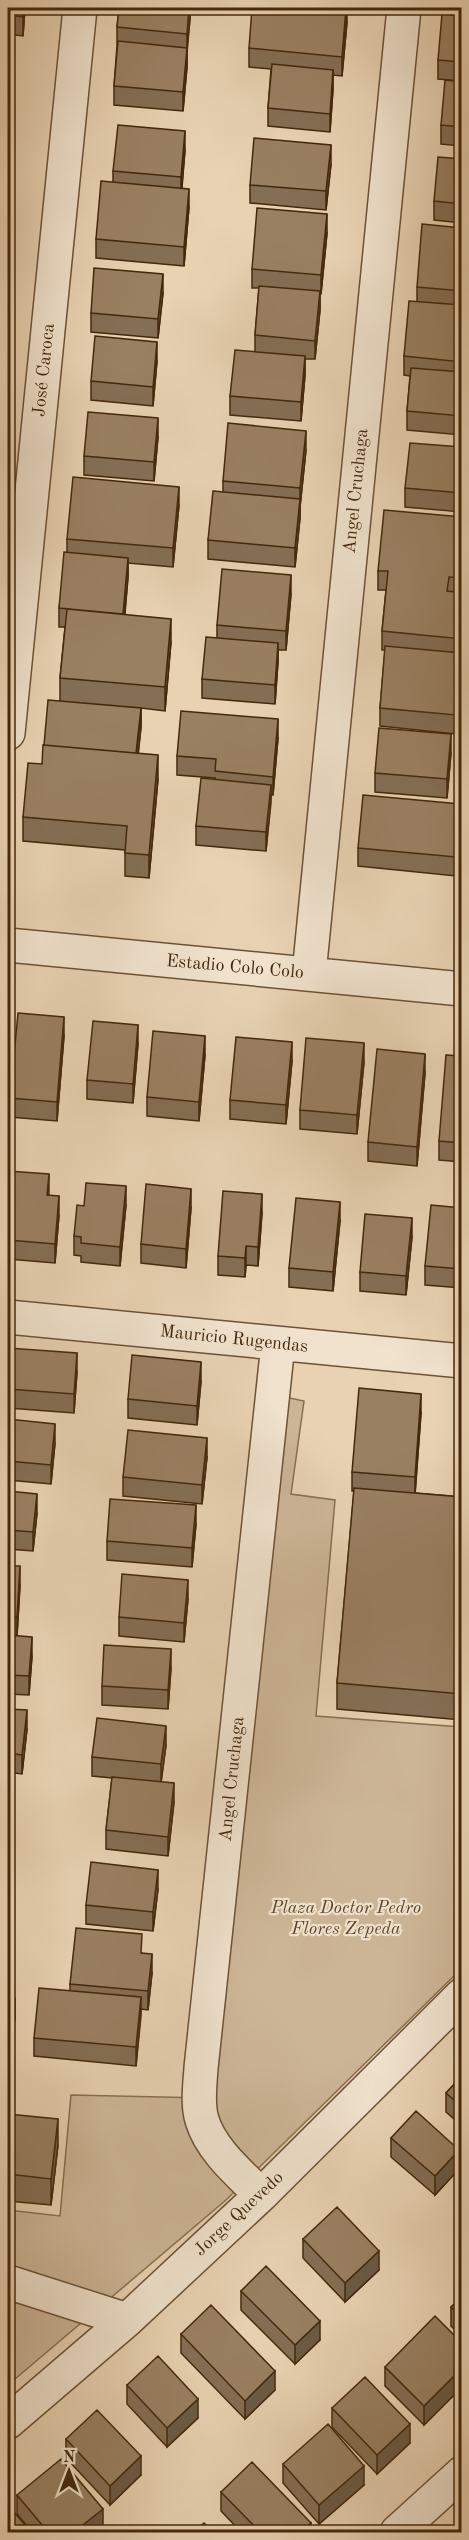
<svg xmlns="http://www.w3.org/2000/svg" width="469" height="2540" font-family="'Old Standard TT',serif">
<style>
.green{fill:#ccb596;stroke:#886e50;stroke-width:1.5}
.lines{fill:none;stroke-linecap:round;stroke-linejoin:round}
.minor-casing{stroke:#6d5235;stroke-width:36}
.minor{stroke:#f0e2cd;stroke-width:33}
.wall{fill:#846e54;stroke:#44280b;stroke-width:1.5}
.shaded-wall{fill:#6b5a45;stroke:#44280b;stroke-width:1.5}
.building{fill:#998062;stroke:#44280b;stroke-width:1.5}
.labels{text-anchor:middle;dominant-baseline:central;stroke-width:4.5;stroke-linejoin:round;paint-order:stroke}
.street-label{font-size:18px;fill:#44280b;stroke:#f0e2cd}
.park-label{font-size:18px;font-style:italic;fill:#5f4427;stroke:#f0e2cd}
</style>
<rect width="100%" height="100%" fill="#e8d2b2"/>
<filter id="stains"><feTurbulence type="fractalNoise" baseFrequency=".00333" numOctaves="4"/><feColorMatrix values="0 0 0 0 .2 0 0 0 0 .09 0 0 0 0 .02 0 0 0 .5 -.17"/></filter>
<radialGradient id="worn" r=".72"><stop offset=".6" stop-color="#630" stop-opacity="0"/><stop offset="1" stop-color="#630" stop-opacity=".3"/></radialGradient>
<path class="green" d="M 285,1397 L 304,1401 L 291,1494 L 335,1500 L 316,1716 L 461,1727 L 461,1969 L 226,2200 L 8,2385 L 8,2210 L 60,2216 L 71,2095 L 207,2098 Z"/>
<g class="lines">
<defs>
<path id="minor" d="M 8,733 L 80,8
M 8,945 L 462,989
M 309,974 L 404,8
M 8,1317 L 462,1361
M 261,2195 C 240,2174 211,2150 202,2120 C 197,2104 200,2084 201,2068 L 278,1344
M 8,2282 L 127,2320
M 8,2422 L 127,2320 L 261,2195 L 462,1995
M 397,2532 L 462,2473"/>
</defs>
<use href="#minor" class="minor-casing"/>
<use href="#minor" class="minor"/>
</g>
<path class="wall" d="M 8,8 L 25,8 L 23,36 L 8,34 Z
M 119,8 L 191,8 L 187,48 L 187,67 L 183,111 L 114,105 L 114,86 L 117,46 L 117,27 Z
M 462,16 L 462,81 L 438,79 L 438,60 Z
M 347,22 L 342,76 L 333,75 L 333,89 L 330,132 L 268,126 L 268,108 L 271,69 L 249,67 L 249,48 Z
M 462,82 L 462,146 L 441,144 L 441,125 Z
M 185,150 L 182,188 L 189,207 L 184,266 L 96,258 L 96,239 L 113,182 L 113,171 Z
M 462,159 L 462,223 L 434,220 L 434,201 Z
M 331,164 L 326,210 L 250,203 L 250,185 Z
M 462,228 L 462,435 L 407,430 L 407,411 L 410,376 L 404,375 L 404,356 L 417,301 L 417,287 Z
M 327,233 L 321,294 L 320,294 L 320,310 L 315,359 L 305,359 L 305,375 L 301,421 L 230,415 L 230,396 L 255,352 L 255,335 L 259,288 L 252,288 L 252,269 Z
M 163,293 L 158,338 L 91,332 L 91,313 Z
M 157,361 L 153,406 L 91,400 L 91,381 Z
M 158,437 L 154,481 L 84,475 L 84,456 Z
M 462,447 L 462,512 L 405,507 L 405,488 Z
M 306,450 L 300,507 L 300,518 L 295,567 L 208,559 L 208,540 L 223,492 L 223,481 Z
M 179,505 L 173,567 L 128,563 L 128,577 L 125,614 L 171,642 L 165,711 L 141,708 L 141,727 L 138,753 L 158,779 L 149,878 L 125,876 L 125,850 L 23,841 L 23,817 L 42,764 L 60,701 L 60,678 L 65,627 L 59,627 L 59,608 L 67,553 L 67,539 Z
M 462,517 L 461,672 L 456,734 L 380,726 L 380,708 L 385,650 L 382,650 L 382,631 L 386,590 L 378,590 L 378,571 Z
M 291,594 L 286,650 L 278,650 L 278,662 L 275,704 L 202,698 L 202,679 L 217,638 L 217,625 Z
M 278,738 L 273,795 L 271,795 L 266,851 L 196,845 L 196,826 L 215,778 L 177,775 L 177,756 Z
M 451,753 L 447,798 L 375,792 L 375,773 Z
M 460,823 L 456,876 L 358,866 L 358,848 Z
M 64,1036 L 57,1121 L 10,1117 L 10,1098 Z
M 138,1044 L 133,1103 L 87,1099 L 87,1080 Z
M 205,1055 L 199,1121 L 147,1116 L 147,1097 Z
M 462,1056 L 462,1162 L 439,1160 L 439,1141 Z
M 292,1061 L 286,1124 L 230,1119 L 230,1100 Z
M 364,1062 L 357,1134 L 300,1129 L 300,1110 Z
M 425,1073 L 417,1166 L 368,1161 L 368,1142 Z
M 8,1171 L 59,1215 L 55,1263 L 8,1259 Z
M 126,1205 L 120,1266 L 81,1262 L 81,1256 L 74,1255 L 74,1236 L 84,1206 Z
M 191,1208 L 186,1268 L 141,1263 L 141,1244 Z
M 462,1208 L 462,1288 L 425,1285 L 425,1266 Z
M 262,1213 L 258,1266 L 246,1265 L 245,1277 L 218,1275 L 218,1256 Z
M 340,1221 L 333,1291 L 289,1287 L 289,1268 Z
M 412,1237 L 406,1295 L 360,1291 L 360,1272 Z
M 8,1348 L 77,1372 L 74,1413 L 8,1408 Z
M 201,1381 L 197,1425 L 128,1418 L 128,1399 Z
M 421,1413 L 415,1493 L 462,1497 L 462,1720 L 337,1709 L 337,1683 L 354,1491 L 352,1491 L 352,1472 Z
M 8,1419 L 55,1443 L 51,1484 L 8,1480 Z
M 207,1457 L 202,1504 L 123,1496 L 123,1477 Z
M 8,1491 L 37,1513 L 33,1551 L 8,1549 Z
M 196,1524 L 192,1567 L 107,1560 L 107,1541 Z
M 8,1566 L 20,1585 L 17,1636 L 8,1635 Z
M 188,1599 L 184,1642 L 119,1636 L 119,1617 Z
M 8,1635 L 32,1656 L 29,1695 L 8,1694 Z
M 171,1668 L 168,1709 L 102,1705 L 102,1686 Z
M 8,1709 L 27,1729 L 22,1774 L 8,1772 Z
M 166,1745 L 161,1782 L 174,1802 L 168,1856 L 106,1849 L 106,1830 L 112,1778 L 92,1776 L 92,1757 Z
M 158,1889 L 153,1931 L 86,1924 L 86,1905 Z
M 142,1953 L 152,1973 L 148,2010 L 141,2009 L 136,2066 L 34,2056 L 34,2038 L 70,1991 L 70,1984 Z
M 8,1998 L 15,2017 L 10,2060 L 8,2059 Z
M 462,2076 L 462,2126 L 446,2112 L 446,2093 Z
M 8,2114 L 58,2145 L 51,2205 L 8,2201 Z
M 391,2138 L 459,2169 L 435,2195 L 391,2157 Z
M 303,2239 L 379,2270 L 345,2302 L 303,2258 Z
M 241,2291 L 320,2340 L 295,2364 L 241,2310 Z
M 462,2297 L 462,2337 L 451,2326 L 451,2307 Z
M 181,2334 L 275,2390 L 245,2419 L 181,2353 Z
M 462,2343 L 462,2387 L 424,2425 L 385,2386 L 385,2367 Z
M 127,2385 L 198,2418 L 167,2447 L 127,2404 Z
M 332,2408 L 410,2443 L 377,2474 L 332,2427 Z
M 66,2439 L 141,2475 L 110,2505 L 66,2458 Z
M 283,2464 L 364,2485 L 319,2524 L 283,2483 Z
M 221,2492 L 311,2532 L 241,2532 L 221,2511 Z
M 17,2495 L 103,2528 L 97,2532 L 32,2532 L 17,2514 Z"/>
<path class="shaded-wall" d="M 23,8 L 25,8 L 23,36 Z
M 189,8 L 191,8 L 187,53 L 187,34 Z
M 347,8 L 347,22 L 342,76 L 342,57 Z
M 12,38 L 12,57 L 8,107 L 8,88 Z
M 187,48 L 187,67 L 183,111 L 183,92 Z
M 333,70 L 333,89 L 330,132 L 330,114 Z
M 185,131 L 185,150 L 181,196 L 181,177 Z
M 331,145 L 331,164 L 326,210 L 326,191 Z
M 189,189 L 189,207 L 184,266 L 184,247 Z
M 327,214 L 327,233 L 321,294 L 321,275 Z
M 163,274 L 163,293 L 158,338 L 158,319 Z
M 320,291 L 320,310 L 315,359 L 315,341 Z
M 157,342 L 157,361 L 153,406 L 153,387 Z
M 305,356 L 305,375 L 301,421 L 301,402 Z
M 158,418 L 158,437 L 154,481 L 154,462 Z
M 306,431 L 306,450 L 300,507 L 300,488 Z
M 179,487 L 179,505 L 173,567 L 173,548 Z
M 300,499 L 300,518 L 295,567 L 295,548 Z
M 128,558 L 128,577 L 123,633 L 123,614 Z
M 291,575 L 291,594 L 286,650 L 286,631 Z
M 171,619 L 171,642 L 165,711 L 165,687 Z
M 278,643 L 278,662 L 275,704 L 275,685 Z
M 461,653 L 461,672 L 456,734 L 456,715 Z
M 141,708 L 141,727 L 136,777 L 136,758 Z
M 278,719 L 278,738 L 273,795 L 273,777 Z
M 451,734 L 451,753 L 447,798 L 447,779 Z
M 158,755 L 158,779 L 149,878 L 149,855 Z
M 271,785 L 271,803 L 266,851 L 266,832 Z
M 460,804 L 460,823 L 456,876 L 456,857 Z
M 64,1017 L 64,1036 L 57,1121 L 57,1102 Z
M 138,1025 L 138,1044 L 133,1103 L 133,1084 Z
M 205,1036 L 205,1055 L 199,1121 L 199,1102 Z
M 292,1042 L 292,1061 L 286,1124 L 286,1105 Z
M 364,1043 L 364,1062 L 357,1134 L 357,1115 Z
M 425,1054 L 425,1073 L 417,1166 L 417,1147 Z
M 49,1174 L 49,1193 L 47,1214 L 47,1195 Z
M 126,1186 L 126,1205 L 120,1266 L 120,1247 Z
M 191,1189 L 191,1208 L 186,1268 L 186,1249 Z
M 262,1194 L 262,1213 L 258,1266 L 258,1247 Z
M 59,1196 L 59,1215 L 55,1263 L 55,1244 Z
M 340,1202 L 340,1221 L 333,1291 L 333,1272 Z
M 412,1218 L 412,1237 L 406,1295 L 406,1276 Z
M 246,1246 L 246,1265 L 245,1277 L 245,1258 Z
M 77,1353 L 77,1372 L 74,1413 L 74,1394 Z
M 201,1362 L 201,1381 L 197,1425 L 197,1406 Z
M 421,1394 L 421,1413 L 415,1496 L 415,1477 Z
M 55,1424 L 55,1443 L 51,1484 L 51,1465 Z
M 207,1438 L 207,1457 L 202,1504 L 202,1485 Z
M 37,1494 L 37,1513 L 33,1551 L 33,1532 Z
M 196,1505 L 196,1524 L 192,1567 L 192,1548 Z
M 20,1566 L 20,1585 L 17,1636 L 17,1617 Z
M 188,1580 L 188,1599 L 184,1642 L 184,1623 Z
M 32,1637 L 32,1656 L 29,1695 L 29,1676 Z
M 171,1649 L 171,1668 L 168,1709 L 168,1690 Z
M 27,1710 L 27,1729 L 22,1774 L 22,1755 Z
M 166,1726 L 166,1745 L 161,1783 L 161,1764 Z
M 174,1783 L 174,1802 L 168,1856 L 168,1837 Z
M 158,1870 L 158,1889 L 153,1931 L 153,1912 Z
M 152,1954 L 152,1973 L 148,2010 L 148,1991 Z
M 141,1997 L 141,2016 L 136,2066 L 136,2047 Z
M 15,1998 L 15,2017 L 10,2060 L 10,2041 Z
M 58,2119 L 58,2145 L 51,2205 L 51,2179 Z
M 459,2150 L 459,2169 L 435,2195 L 435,2176 Z
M 379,2251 L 379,2270 L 345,2302 L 345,2283 Z
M 320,2321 L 320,2340 L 295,2364 L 295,2345 Z
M 462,2368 L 462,2387 L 424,2425 L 424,2406 Z
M 275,2371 L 275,2390 L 245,2419 L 245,2401 Z
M 198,2399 L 198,2418 L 167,2447 L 167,2428 Z
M 410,2424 L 410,2443 L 377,2474 L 377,2455 Z
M 141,2456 L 141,2475 L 110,2505 L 110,2486 Z
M 364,2466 L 364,2485 L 319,2524 L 319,2505 Z
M 103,2509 L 103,2528 L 97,2532 L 74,2532 Z
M 311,2523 L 311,2532 L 300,2532 Z"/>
<path class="building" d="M 8,8 L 23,8 L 23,17 L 8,15 Z
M 119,8 L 189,8 L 187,34 L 117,27 Z
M 252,8 L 346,8 L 342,57 L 249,48 Z
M 442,14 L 462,16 L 462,62 L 438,60 Z
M 8,37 L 12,38 L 8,88 Z
M 118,41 L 187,48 L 183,92 L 114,86 Z
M 272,64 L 333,70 L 330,114 L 268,108 Z
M 445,80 L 462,82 L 462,127 L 441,125 Z
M 118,125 L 185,131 L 181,177 L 113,171 Z
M 254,138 L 331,145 L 326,191 L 250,185 Z
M 438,157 L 462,159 L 462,204 L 434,201 Z
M 101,181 L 189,189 L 184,247 L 96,239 Z
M 257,208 L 327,214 L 321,275 L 252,269 Z
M 422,224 L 462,228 L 462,291 L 417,287 Z
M 94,268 L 163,274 L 158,319 L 91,313 Z
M 259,286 L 320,291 L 315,341 L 255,335 Z
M 409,301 L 462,305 L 462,362 L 404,356 Z
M 95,336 L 157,342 L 153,387 L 91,381 Z
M 235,350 L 305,356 L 301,402 L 230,396 Z
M 411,368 L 462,372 L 462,416 L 407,411 Z
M 88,412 L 158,418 L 154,462 L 84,456 Z
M 228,423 L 306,431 L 300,488 L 223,481 Z
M 410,443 L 462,447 L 462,493 L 405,488 Z
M 73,477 L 179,487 L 173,548 L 67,539 Z
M 213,491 L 300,499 L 295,548 L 208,540 Z
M 384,510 L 462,517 L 462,578 L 449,577 L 447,591 L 462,593 L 462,639 L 382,631 L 388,571 L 378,571 Z
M 64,552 L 128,558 L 123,614 L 59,608 Z
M 222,569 L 291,575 L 286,631 L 217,625 Z
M 67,609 L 171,619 L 165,687 L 60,678 Z
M 206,637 L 278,643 L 275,685 L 202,679 Z
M 385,646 L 461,653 L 456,715 L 380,708 Z
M 48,700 L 141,708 L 136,753 L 44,745 Z
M 181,711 L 278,719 L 273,777 L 215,771 L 216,759 L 177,756 Z
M 379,728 L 451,734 L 447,779 L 375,773 Z
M 43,745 L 158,755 L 149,855 L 125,853 L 127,826 L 23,817 L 28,763 L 42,764 Z
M 201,778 L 271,785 L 266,832 L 196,826 Z
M 363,795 L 460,804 L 456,857 L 358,848 Z
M 18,1013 L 64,1017 L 57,1102 L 10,1098 Z
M 93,1021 L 138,1025 L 133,1084 L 87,1080 Z
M 153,1031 L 205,1036 L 199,1102 L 147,1097 Z
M 236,1037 L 292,1042 L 286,1105 L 230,1100 Z
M 306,1038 L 364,1043 L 357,1115 L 300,1110 Z
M 377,1049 L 425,1054 L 417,1147 L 368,1142 Z
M 446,1055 L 462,1056 L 462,1143 L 439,1141 Z
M 8,1171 L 49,1174 L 47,1195 L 59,1196 L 55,1244 L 8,1240 Z
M 86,1183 L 126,1186 L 120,1247 L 81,1243 L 81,1237 L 74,1236 L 77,1205 L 84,1206 Z
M 146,1184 L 191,1189 L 186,1249 L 141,1244 Z
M 223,1191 L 262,1194 L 258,1247 L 246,1246 L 245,1258 L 218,1256 Z
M 296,1198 L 340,1202 L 333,1272 L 289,1268 Z
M 431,1205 L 462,1208 L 462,1269 L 425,1266 Z
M 365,1214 L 412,1218 L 406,1276 L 360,1272 Z
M 8,1348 L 77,1353 L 74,1394 L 8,1389 Z
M 132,1355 L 201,1362 L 197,1406 L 128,1399 Z
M 359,1388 L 421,1394 L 415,1477 L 352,1472 Z
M 8,1419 L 55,1424 L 51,1465 L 8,1461 Z
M 128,1430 L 207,1438 L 202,1485 L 123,1477 Z
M 354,1488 L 462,1497 L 462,1694 L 337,1683 Z
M 8,1491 L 37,1494 L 33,1532 L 8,1530 Z
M 110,1499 L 196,1505 L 192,1548 L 107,1541 Z
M 8,1566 L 20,1566 L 17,1617 L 8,1616 Z
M 122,1574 L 188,1580 L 184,1623 L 119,1617 Z
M 8,1635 L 32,1637 L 29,1676 L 8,1675 Z
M 104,1645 L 171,1649 L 168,1690 L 102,1686 Z
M 8,1709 L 27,1710 L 22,1755 L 8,1753 Z
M 97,1718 L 166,1726 L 161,1764 L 92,1757 Z
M 112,1777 L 174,1783 L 168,1837 L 106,1830 Z
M 91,1862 L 158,1870 L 153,1912 L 86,1905 Z
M 76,1928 L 142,1934 L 141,1953 L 152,1954 L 148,1991 L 70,1984 Z
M 39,1988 L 141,1997 L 136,2047 L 34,2038 Z
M 8,1998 L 15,1998 L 10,2041 L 8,2041 Z
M 462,2076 L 462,2107 L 446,2093 Z
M 416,2111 L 459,2150 L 435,2176 L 391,2138 Z
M 8,2114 L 58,2119 L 51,2179 L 8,2174 Z
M 337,2207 L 379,2251 L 345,2283 L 303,2239 Z
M 266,2266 L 320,2321 L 295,2345 L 241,2291 Z
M 462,2297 L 462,2318 L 451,2307 Z
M 211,2305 L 275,2371 L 245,2401 L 181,2334 Z
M 435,2316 L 462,2343 L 462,2368 L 424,2406 L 385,2367 Z
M 158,2356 L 198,2399 L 167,2428 L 127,2385 Z
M 365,2377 L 410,2424 L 377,2455 L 332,2408 Z
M 97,2410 L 141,2456 L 110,2486 L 66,2439 Z
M 328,2424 L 364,2466 L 319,2505 L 283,2464 Z
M 61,2459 L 103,2509 L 74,2532 L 48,2532 L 17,2495 Z
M 252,2462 L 311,2523 L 300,2532 L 260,2532 L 221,2492 Z
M 8,2505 L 31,2532 L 8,2532 Z
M 204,2523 L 213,2532 L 194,2532 Z
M 462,2526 L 462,2532 L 454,2532 Z"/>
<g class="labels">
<g class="street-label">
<text transform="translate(44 370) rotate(-84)">José Caroca</text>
<text transform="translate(356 491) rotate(-84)">Angel Cruchaga</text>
<text transform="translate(235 967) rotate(5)">Estadio Colo Colo</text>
<text transform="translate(234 1339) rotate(6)">Mauricio Rugendas</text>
<text transform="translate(232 1779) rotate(-84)">Angel Cruchaga</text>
<text transform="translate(239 2214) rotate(-43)">Jorge Quevedo</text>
</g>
<g class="park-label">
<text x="346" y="1908">Plaza Doctor Pedro<tspan x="346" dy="21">Flores Zepeda</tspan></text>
</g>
</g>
<rect width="469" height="2540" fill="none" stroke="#e8d2b2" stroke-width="30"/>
<rect x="9" y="9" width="451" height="2522" fill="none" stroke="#44280b" stroke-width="3"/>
<rect x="15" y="15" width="439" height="2510" fill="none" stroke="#44280b" stroke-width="1.5"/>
<g transform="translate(69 2471)" stroke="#f0e2cd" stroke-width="4.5" paint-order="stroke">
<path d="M0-4.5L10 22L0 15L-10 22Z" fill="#44280b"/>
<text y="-9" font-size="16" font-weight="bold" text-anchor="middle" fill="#44280b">N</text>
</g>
<rect width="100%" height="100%" filter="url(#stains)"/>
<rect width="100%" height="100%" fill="url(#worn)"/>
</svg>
